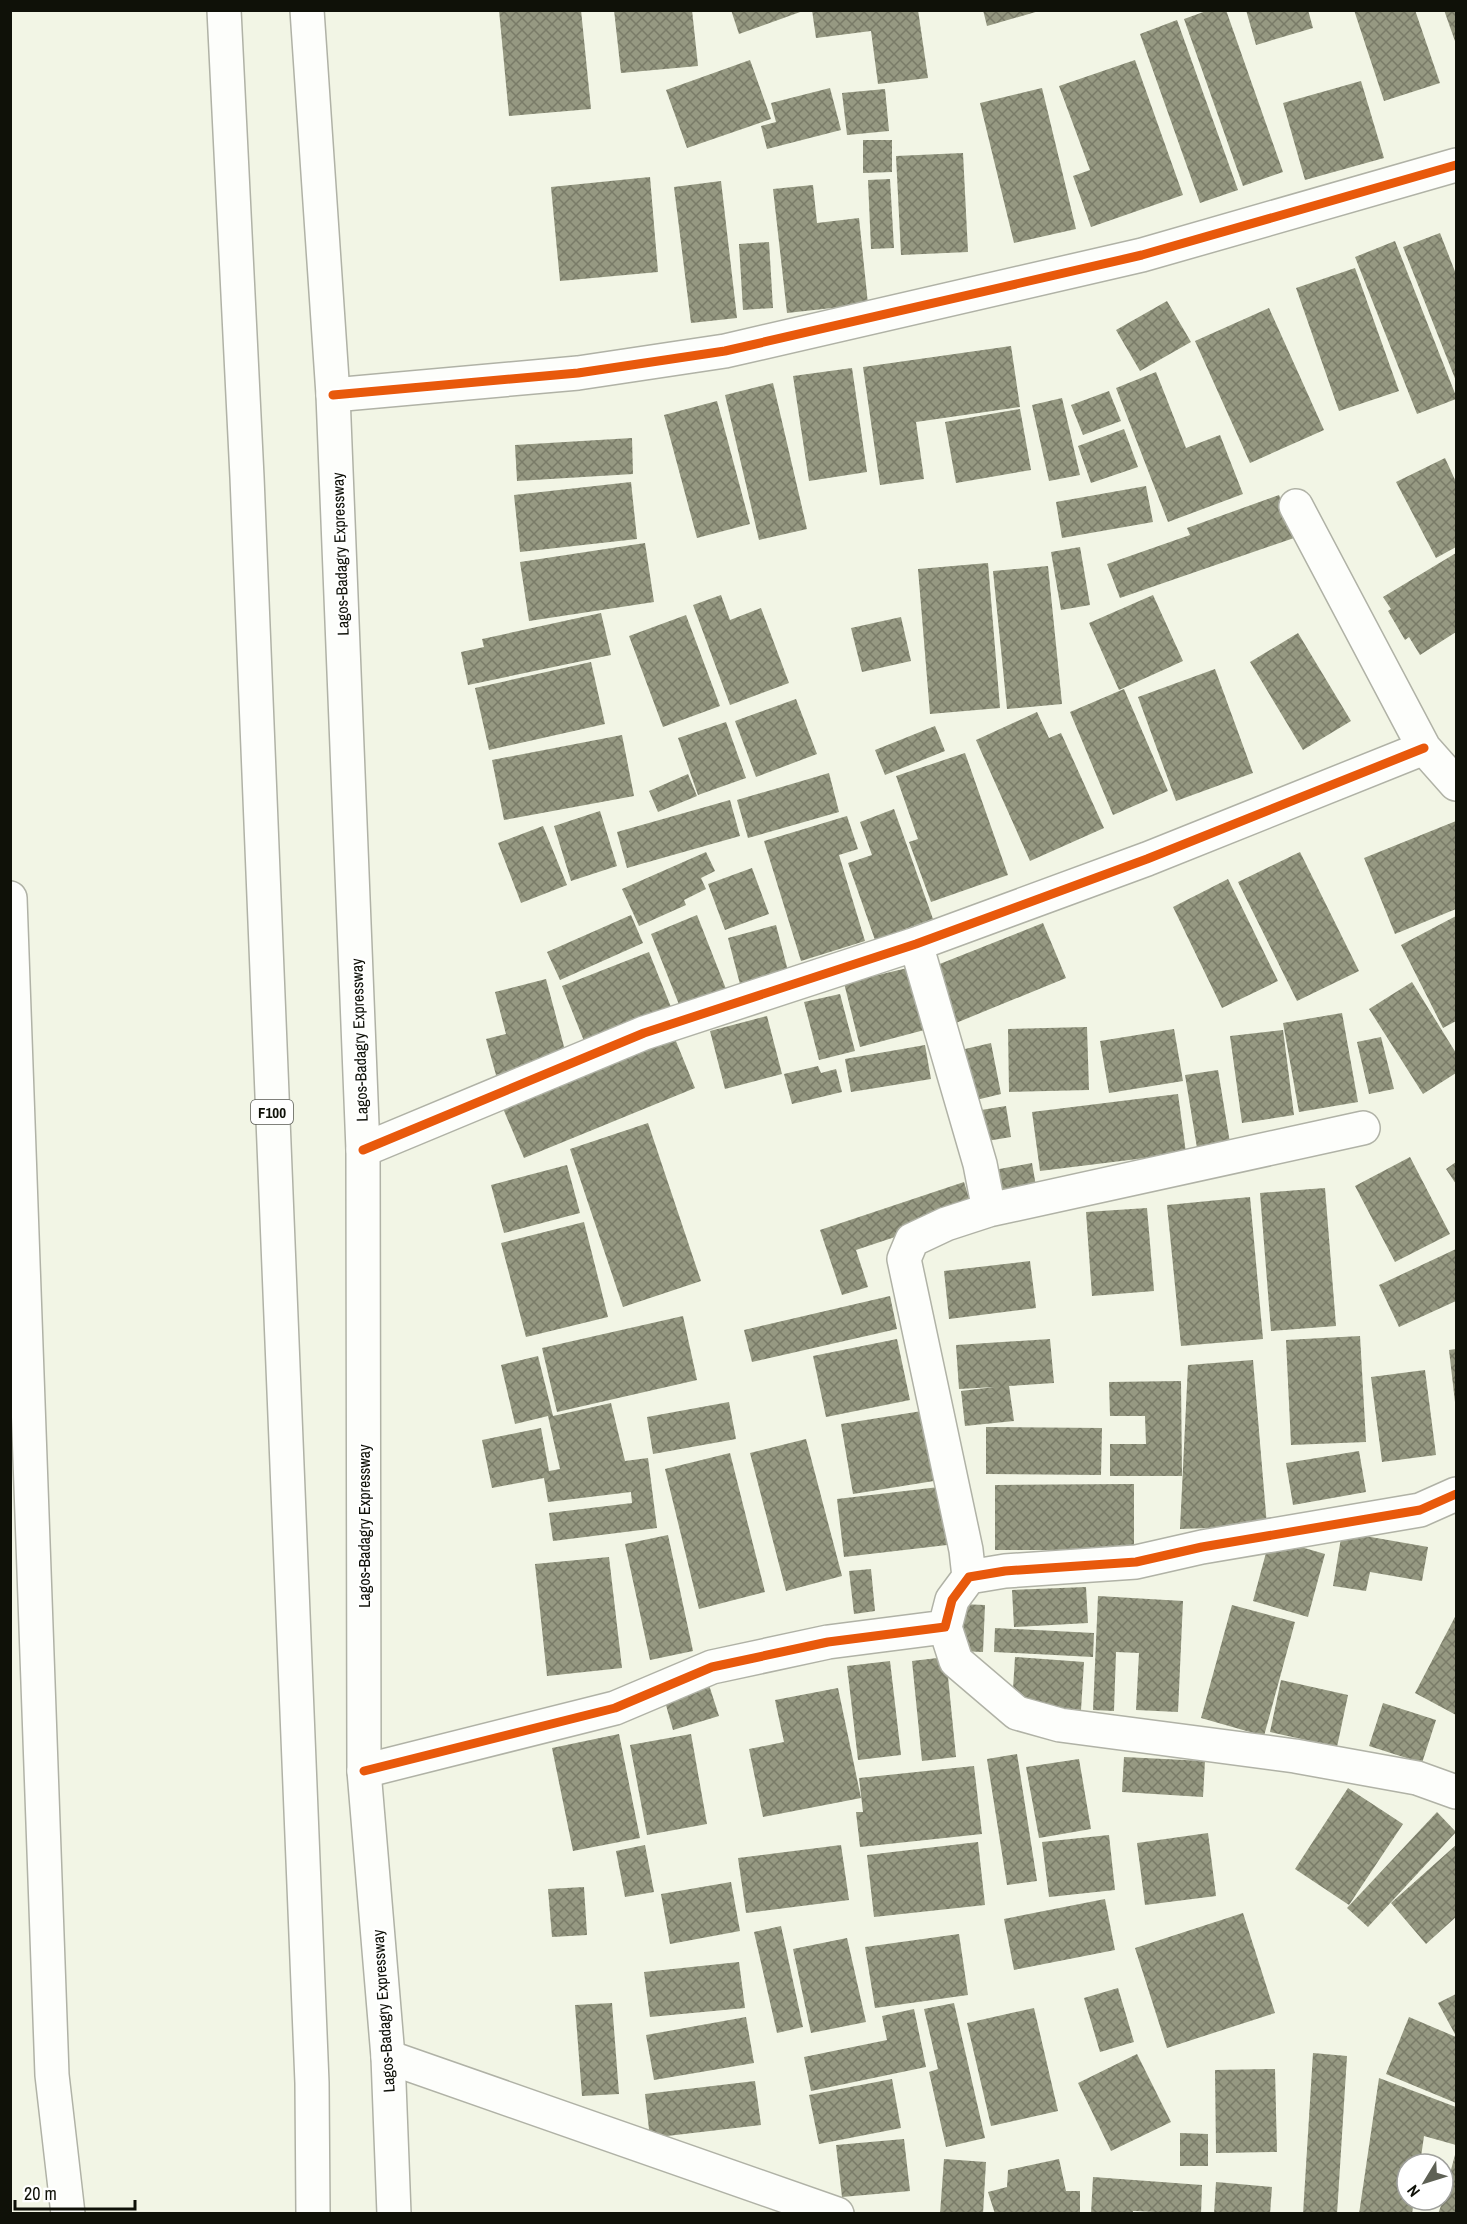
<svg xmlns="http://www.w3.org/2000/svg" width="1467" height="2224" font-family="'Archivo Narrow',sans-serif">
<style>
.building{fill:url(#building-cross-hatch)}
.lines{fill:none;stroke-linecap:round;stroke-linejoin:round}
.minor-casing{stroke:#b0b2a6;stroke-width:36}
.primary-casing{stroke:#b0b2a6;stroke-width:36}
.trunk-casing{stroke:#b0b2a6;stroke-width:36}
.minor{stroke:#fdfefb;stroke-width:33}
.primary{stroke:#fdfefb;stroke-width:33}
.trunk{stroke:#fdfefb;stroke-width:33}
.cycleway-casing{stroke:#fff;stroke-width:13}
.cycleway{stroke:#e8590c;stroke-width:9}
.labels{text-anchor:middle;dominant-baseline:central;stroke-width:4.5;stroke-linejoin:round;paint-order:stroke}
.shield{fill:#fff;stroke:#575852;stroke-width:1.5}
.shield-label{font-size:15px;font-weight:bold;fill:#0f1108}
.street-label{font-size:16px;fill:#0f1108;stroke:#fff}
</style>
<defs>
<pattern id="building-cross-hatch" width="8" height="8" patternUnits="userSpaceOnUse" patternTransform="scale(1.5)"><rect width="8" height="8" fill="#969982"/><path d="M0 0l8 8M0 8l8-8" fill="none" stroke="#797b68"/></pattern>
</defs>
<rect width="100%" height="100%" fill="#f2f5e5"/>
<path class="building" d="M 499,10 L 581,10 L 591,109 L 509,116 Z
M 614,10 L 692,10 L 698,66 L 621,73 Z
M 731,10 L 803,10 L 803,11 L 739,34 Z
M 812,10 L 918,10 L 928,78 L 878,84 L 871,31 L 816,38 Z
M 983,10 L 1038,10 L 1039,11 L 987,26 Z
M 1209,10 L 1226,10 L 1283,172 L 1243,186 L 1184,19 Z
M 1246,10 L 1308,10 L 1313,28 L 1256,45 Z
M 1354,10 L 1415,10 L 1440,83 L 1384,101 Z
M 1444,10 L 1456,10 L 1456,44 Z
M 1177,20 L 1238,190 L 1200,203 L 1140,34 Z
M 750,60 L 771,119 L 687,148 L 666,90 Z
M 1135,60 L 1183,195 L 1091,227 L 1073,176 L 1090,170 L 1059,86 Z
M 1361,81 L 1384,158 L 1305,180 L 1283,103 Z
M 830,88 L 841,130 L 767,149 L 761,126 L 776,122 L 771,103 Z
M 1042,88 L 1076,229 L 1014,243 L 980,103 Z
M 885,89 L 889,131 L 847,135 L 842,93 Z
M 863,140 L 892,140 L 892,172 L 863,173 Z
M 963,153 L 968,252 L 901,255 L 896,156 Z
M 650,177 L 658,272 L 560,281 L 551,187 Z
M 890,179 L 894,248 L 871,249 L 868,180 Z
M 721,181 L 737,318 L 691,323 L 674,187 Z
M 813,185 L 817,223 L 859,218 L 868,304 L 787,313 L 773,189 Z
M 1440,233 L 1456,274 L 1456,381 L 1403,247 Z
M 1395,241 L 1456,396 L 1456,399 L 1417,414 L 1355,257 Z
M 769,242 L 773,308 L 743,310 L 739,244 Z
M 1355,268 L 1399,391 L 1339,411 L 1296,288 Z
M 1167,301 L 1191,342 L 1140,371 L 1116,330 Z
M 1269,308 L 1324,430 L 1250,463 L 1195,341 Z
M 1011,346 L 1020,407 L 916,422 L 924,479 L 880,485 L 863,367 Z
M 852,368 L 867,472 L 809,481 L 793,376 Z
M 1156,372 L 1186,448 L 1220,435 L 1243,494 L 1168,522 L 1116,388 Z
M 773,383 L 807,529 L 759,540 L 725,395 Z
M 1109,391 L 1121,421 L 1083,435 L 1071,405 Z
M 1062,398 L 1080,475 L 1049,481 L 1032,405 Z
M 717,401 L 750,524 L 697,538 L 664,415 Z
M 1020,409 L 1031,470 L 956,483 L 945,422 Z
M 1124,429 L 1138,467 L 1091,483 L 1078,446 Z
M 632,438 L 633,474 L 517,481 L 515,445 Z
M 1445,458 L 1456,482 L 1456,547 L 1436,558 L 1396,482 Z
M 631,482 L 637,539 L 520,552 L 514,495 Z
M 1146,486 L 1153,522 L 1062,538 L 1056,502 Z
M 1279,495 L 1294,538 L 1120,598 L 1107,564 L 1190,535 L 1187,528 Z
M 645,543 L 654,602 L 529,621 L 520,562 Z
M 1080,547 L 1090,605 L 1061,610 L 1051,552 Z
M 1456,553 L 1456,632 L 1420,655 L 1409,637 L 1405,640 L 1388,611 L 1391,609 L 1383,597 Z
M 988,563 L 1000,708 L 930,714 L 918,569 Z
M 1048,566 L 1062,704 L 1007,709 L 993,571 Z
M 721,595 L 730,620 L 761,608 L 789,683 L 730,705 L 693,605 Z
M 1153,595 L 1183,661 L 1119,690 L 1089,623 Z
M 601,613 L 611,655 L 468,685 L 461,652 L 484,647 L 482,639 Z
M 686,615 L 720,706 L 663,727 L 629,636 Z
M 901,617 L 911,661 L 862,672 L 851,628 Z
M 1298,633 L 1351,721 L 1303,750 L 1250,662 Z
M 591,662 L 605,724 L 489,750 L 475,688 Z
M 1215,669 L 1253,773 L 1176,801 L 1138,697 Z
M 1124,689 L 1168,791 L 1113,815 L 1070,712 Z
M 796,699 L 817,754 L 756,777 L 735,721 Z
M 1037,712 L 1049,738 L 1061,733 L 1104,828 L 1030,861 L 976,740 Z
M 726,722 L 746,778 L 698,795 L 678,738 Z
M 935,726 L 945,751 L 885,775 L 875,750 Z
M 622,735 L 634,796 L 504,820 L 492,760 Z
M 965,753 L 1008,875 L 931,902 L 909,842 L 918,839 L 896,776 Z
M 829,773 L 839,812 L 748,838 L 737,800 Z
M 688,774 L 697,796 L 658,812 L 649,791 Z
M 730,800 L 740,836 L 627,868 L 617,832 Z
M 894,809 L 933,919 L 875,940 L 848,863 L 872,855 L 860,822 Z
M 600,811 L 617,866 L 571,881 L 554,826 Z
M 847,816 L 858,849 L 839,855 L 865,941 L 801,961 L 764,841 Z
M 1456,821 L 1456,909 L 1395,934 L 1364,858 Z
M 543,826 L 567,885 L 521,903 L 498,843 Z
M 706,852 L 715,871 L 701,878 L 706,889 L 684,900 L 686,905 L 639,926 L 622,889 Z
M 1300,852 L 1359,971 L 1297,1001 L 1238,882 Z
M 752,868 L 769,914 L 725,930 L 708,884 Z
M 1228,879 L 1278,981 L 1222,1008 L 1173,907 Z
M 631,915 L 643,943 L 560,980 L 547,952 Z
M 697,915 L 726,989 L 680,1007 L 651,934 Z
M 1456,916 L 1456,1021 L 1443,1028 L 1401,945 Z
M 1043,923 L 1066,978 L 951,1025 L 932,967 Z
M 776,925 L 789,975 L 741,988 L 728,938 Z
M 649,952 L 673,1012 L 586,1046 L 562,986 Z
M 916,966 L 932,1028 L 860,1047 L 844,983 Z
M 546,979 L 567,1058 L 496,1075 L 486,1039 L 506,1034 L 495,992 Z
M 1412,982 L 1456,1053 L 1456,1073 L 1423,1094 L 1369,1009 Z
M 840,994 L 855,1051 L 819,1060 L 804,1002 Z
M 1342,1013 L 1358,1102 L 1299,1112 L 1283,1023 Z
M 767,1016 L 782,1074 L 725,1089 L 710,1031 Z
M 1087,1027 L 1089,1090 L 1009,1092 L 1008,1029 Z
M 671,1029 L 695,1088 L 524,1158 L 499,1099 Z
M 1174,1029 L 1183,1081 L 1109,1093 L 1100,1041 Z
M 1283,1030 L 1294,1115 L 1242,1123 L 1230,1036 Z
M 1381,1037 L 1394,1089 L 1369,1094 L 1357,1042 Z
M 991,1043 L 1001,1094 L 976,1100 L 965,1049 Z
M 925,1045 L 931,1079 L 851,1092 L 845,1059 Z
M 818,1066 L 821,1073 L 836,1069 L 842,1092 L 792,1104 L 784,1074 Z
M 1218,1070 L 1231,1149 L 1198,1154 L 1185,1075 Z
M 1178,1094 L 1186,1153 L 1040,1171 L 1032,1112 Z
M 1006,1106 L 1011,1137 L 981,1142 L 975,1111 Z
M 648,1123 L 701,1281 L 623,1307 L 570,1149 Z
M 1410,1157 L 1450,1234 L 1395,1262 L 1355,1186 Z
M 1456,1162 L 1456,1184 L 1446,1169 Z
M 1032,1163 L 1037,1192 L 995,1200 L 989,1171 Z
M 567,1165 L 580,1213 L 504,1233 L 491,1185 Z
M 964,1182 L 973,1211 L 856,1250 L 868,1287 L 842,1295 L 820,1230 Z
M 1325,1188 L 1336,1326 L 1271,1331 L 1260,1193 Z
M 1250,1197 L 1263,1339 L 1181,1346 L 1167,1205 Z
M 1147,1208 L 1154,1291 L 1092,1296 L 1086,1212 Z
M 584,1222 L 608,1317 L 526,1337 L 501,1243 Z
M 1456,1249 L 1456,1301 L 1399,1327 L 1379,1285 Z
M 1030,1261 L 1036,1308 L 949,1319 L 944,1271 Z
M 890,1296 L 897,1329 L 752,1362 L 744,1330 Z
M 683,1316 L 697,1380 L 557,1412 L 542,1348 Z
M 1360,1336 L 1366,1442 L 1291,1445 L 1286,1340 Z
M 897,1339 L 910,1400 L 826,1417 L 813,1356 Z
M 1050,1339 L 1054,1383 L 1009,1386 L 1014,1421 L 965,1426 L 961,1391 L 994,1387 L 959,1389 L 956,1345 Z
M 1456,1349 L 1456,1402 L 1455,1402 L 1449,1350 Z
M 538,1356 L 553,1416 L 611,1403 L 625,1461 L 648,1458 L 657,1528 L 553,1541 L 549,1513 L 632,1503 L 631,1492 L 548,1502 L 544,1478 L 492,1488 L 482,1440 L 541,1428 L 549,1471 L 560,1469 L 548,1416 L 515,1424 L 501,1365 Z
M 1253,1360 L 1267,1526 L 1180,1529 L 1188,1365 Z
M 1425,1370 L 1436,1455 L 1382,1462 L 1371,1377 Z
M 1181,1381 L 1182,1476 L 1110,1476 L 1110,1444 L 1146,1444 L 1145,1416 L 1110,1416 L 1109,1382 Z
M 729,1402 L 736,1439 L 653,1454 L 647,1417 Z
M 928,1410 L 940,1480 L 853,1494 L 841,1424 Z
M 986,1427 L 1102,1428 L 1101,1475 L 986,1474 Z
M 806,1439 L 842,1576 L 786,1591 L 750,1453 Z
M 1359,1451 L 1366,1492 L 1293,1505 L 1286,1463 Z
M 730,1453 L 765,1592 L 699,1609 L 665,1469 Z
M 1134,1484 L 1134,1550 L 995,1550 L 995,1485 Z
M 939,1487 L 947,1545 L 844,1557 L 837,1499 Z
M 1342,1532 L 1428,1547 L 1422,1581 L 1370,1572 L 1366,1591 L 1333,1586 Z
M 668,1535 L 693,1651 L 650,1660 L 625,1544 Z
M 1270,1538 L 1325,1554 L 1308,1617 L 1253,1601 Z
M 609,1557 L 622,1668 L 547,1676 L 535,1564 Z
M 871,1569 L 875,1611 L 854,1614 L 849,1571 Z
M 1086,1587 L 1088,1623 L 1014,1627 L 1012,1590 Z
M 1098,1596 L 1183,1601 L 1178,1712 L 1136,1710 L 1139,1653 L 1116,1652 L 1114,1711 L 1093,1710 Z
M 960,1604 L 985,1605 L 983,1652 L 958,1651 Z
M 1232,1605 L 1295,1622 L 1264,1736 L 1201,1718 Z
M 1456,1615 L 1456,1715 L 1415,1693 Z
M 995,1628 L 1094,1633 L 1093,1657 L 994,1652 Z
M 946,1657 L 956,1757 L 922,1761 L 912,1661 Z
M 1015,1657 L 1084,1662 L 1081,1710 L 1012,1705 Z
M 890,1661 L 901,1755 L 858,1760 L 847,1666 Z
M 1281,1680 L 1348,1695 L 1337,1747 L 1270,1732 Z
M 709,1685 L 719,1716 L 673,1730 L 664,1698 Z
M 838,1688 L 861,1798 L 763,1817 L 749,1749 L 784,1742 L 775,1700 Z
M 1383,1703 L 1436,1720 L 1422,1763 L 1369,1746 Z
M 619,1734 L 640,1838 L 573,1851 L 552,1748 Z
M 691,1734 L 707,1824 L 647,1835 L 630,1745 Z
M 1017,1754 L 1037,1881 L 1007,1885 L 987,1759 Z
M 1124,1757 L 1205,1761 L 1203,1797 L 1122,1792 Z
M 1079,1759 L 1091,1829 L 1039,1838 L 1026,1767 Z
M 974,1766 L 982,1834 L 860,1847 L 856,1812 L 863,1812 L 859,1778 Z
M 1348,1788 L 1403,1824 L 1349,1905 L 1295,1869 Z
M 1437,1812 L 1456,1832 L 1368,1927 L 1347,1908 Z
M 1208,1833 L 1216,1896 L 1145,1905 L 1137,1843 Z
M 1109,1835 L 1115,1890 L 1049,1897 L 1042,1842 Z
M 978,1842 L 985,1905 L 874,1917 L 867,1855 Z
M 645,1845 L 654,1892 L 625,1897 L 616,1851 Z
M 841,1845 L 849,1900 L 746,1913 L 738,1858 Z
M 1456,1845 L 1456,1917 L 1426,1944 L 1391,1903 Z
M 731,1882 L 740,1931 L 670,1944 L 661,1894 Z
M 584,1887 L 587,1935 L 552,1937 L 548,1889 Z
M 1105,1899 L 1115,1950 L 1014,1970 L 1004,1919 Z
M 1243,1913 L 1275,2013 L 1167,2048 L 1135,1948 Z
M 781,1926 L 803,2027 L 777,2033 L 754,1932 Z
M 959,1934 L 968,1995 L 875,2008 L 865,1947 Z
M 847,1938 L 866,2022 L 811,2033 L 793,1949 Z
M 739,1962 L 745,2008 L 650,2017 L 644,1972 Z
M 1118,1988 L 1134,2042 L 1100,2052 L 1084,1998 Z
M 1456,1994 L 1456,2036 L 1438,2003 Z
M 612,2003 L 619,2094 L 582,2096 L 575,2005 Z
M 954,2003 L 985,2138 L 946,2147 L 929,2072 L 938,2069 L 924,2009 Z
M 1034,2008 L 1058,2111 L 991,2126 L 967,2023 Z
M 914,2009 L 926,2067 L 811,2091 L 804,2057 L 887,2040 L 882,2016 Z
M 746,2017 L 754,2063 L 654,2080 L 646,2035 Z
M 1409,2017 L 1456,2037 L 1456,2103 L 1386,2074 Z
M 1313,2053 L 1347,2056 L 1337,2214 L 1303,2214 Z
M 1137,2054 L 1171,2122 L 1111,2151 L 1078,2083 Z
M 1275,2069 L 1277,2152 L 1216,2153 L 1215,2070 Z
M 1379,2078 L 1456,2107 L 1456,2145 L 1424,2136 L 1420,2164 L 1407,2164 L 1407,2200 L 1414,2200 L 1412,2214 L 1359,2214 Z
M 892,2079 L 901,2128 L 819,2144 L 809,2095 Z
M 755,2081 L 761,2125 L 650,2138 L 645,2094 Z
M 1180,2133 L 1208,2134 L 1208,2166 L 1180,2166 Z
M 904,2139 L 910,2191 L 842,2197 L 836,2145 Z
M 1456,2151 L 1456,2214 L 1438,2214 L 1443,2200 Z
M 944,2159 L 986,2162 L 983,2214 L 940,2214 Z
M 1059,2159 L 1066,2191 L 1080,2191 L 1080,2214 L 995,2214 L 988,2192 L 1007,2187 L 1008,2170 Z
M 1093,2177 L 1202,2185 L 1201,2214 L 1133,2211 L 1133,2214 L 1091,2214 Z
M 1216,2182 L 1272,2187 L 1270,2214 L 1214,2214 Z"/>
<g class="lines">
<defs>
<path id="minor" d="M 333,395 L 578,373 L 725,351 L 1142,255 L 1456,165
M 1296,506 L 1424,748 L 1456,784
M 916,944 L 980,1164 L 989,1210 L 1363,1128
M 363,1150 L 644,1033 L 916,944 L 1147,859 L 1424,748
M 969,1577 L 966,1550 L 904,1259 L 912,1240 L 946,1224 L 989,1210
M 945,1627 L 956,1661 L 1017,1713 L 1060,1725 L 1295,1756 L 1417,1778 L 1456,1792
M 364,1771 L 615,1708 L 712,1667 L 828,1642 L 945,1627 L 952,1600 L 969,1577 L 1005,1571 L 1136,1562 L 1202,1547 L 1420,1510 L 1456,1494
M 388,2057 L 837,2214"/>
<path id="primary" d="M 307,10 L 333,395 L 363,1150 L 364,1771 L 388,2057 L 394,2214"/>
<path id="trunk" d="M 224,10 L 247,477 L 312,2083 L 313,2214
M 10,898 L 52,2075 L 68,2214"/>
</defs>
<use href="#minor" class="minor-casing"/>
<use href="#primary" class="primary-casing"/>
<use href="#trunk" class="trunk-casing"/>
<use href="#minor" class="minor"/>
<use href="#primary" class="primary"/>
<use href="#trunk" class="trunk"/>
<defs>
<path id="cycleway" d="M 333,395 L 578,373 L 725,351 L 1142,255 L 1456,165
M 363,1150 L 644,1033 L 916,944 L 1147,859 L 1424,748
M 364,1771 L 615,1708 L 712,1667 L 828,1642 L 945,1627 L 952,1600 L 969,1577 L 1005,1571 L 1136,1562 L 1202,1547 L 1420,1510 L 1456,1494"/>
</defs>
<use href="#cycleway" class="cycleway-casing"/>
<use href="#cycleway" class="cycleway"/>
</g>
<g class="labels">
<rect class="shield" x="251" y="1100" width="42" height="24" rx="4.5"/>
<g class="shield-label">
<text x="272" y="1112">F100</text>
</g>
<g class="street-label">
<text transform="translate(340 554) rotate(-92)">Lagos-Badagry Expressway</text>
<text transform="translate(359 1040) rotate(-92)">Lagos-Badagry Expressway</text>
<text transform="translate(364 1526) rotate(-90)">Lagos-Badagry Expressway</text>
<text transform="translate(383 2011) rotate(-94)">Lagos-Badagry Expressway</text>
</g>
</g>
<rect width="1467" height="2224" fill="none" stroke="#0f1108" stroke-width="24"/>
<g transform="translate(1425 2182) rotate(232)"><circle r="28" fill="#ffffff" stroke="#9fa09c" stroke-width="1.5"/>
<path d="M0-4.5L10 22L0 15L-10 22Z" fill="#5e6155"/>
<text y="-9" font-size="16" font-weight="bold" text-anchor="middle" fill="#0f1108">N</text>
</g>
<path d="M15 2200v9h120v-9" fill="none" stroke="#0f1108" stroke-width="3"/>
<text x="24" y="2200" font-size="18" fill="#0f1108" stroke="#ffffff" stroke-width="4.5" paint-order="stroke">20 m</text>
</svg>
